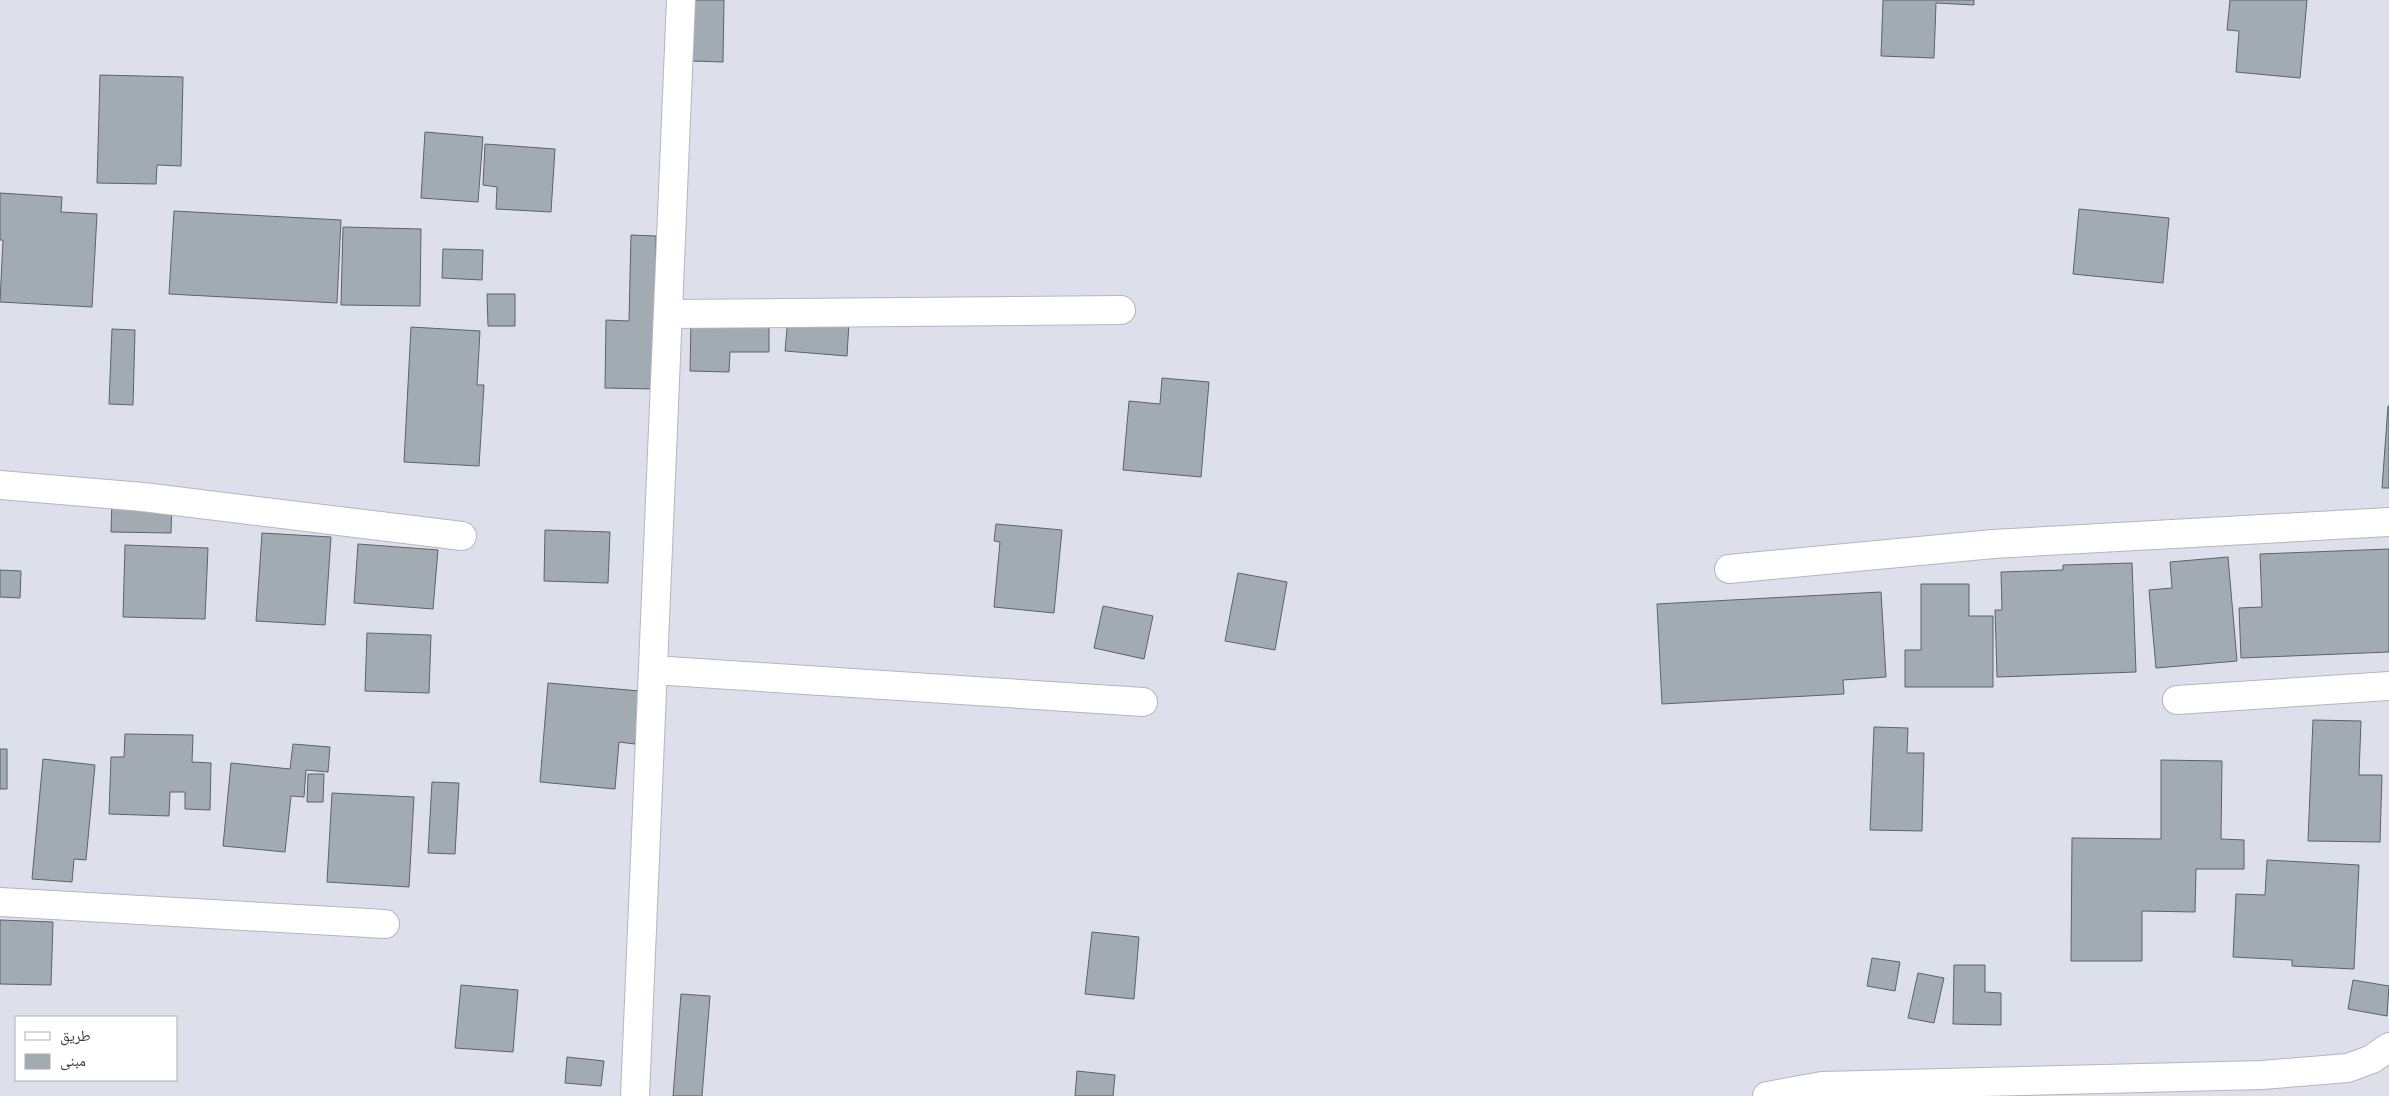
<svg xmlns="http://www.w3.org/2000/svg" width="2389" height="1096" font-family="'Open Sans','Noto Naskh Arabic',sans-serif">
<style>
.building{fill:#a3abb2;stroke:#5b6369}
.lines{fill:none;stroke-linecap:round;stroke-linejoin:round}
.street-casing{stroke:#b3b6c0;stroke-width:30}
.street{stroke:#fff;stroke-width:28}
</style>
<rect width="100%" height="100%" fill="#dde0ea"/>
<path class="building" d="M 693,0 L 724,0 L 723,62 L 692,61 Z
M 1883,0 L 1974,0 L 1974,5 L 1936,3 L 1934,58 L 1881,56 Z
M 2230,0 L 2307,0 L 2300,78 L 2236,72 L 2239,31 L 2227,30 Z
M 100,75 L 183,77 L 181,166 L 157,165 L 156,184 L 97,183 Z
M 425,132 L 483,137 L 478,202 L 421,198 Z
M 485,144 L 555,149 L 551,212 L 496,209 L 497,187 L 483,185 Z
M 0,193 L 62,197 L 61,212 L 97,214 L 92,307 L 0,302 L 3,240 L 0,240 Z
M 2079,209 L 2169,218 L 2163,283 L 2073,274 Z
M 174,211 L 341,220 L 337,303 L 169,294 Z
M 343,227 L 421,229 L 420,306 L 341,305 Z
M 631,235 L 656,236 L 653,389 L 605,388 L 606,320 L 629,321 Z
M 443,249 L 483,250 L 482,280 L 442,278 Z
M 487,294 L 515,294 L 515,326 L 488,326 Z
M 788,317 L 849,322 L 847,356 L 785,351 Z
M 691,320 L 769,321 L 769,352 L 730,352 L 729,372 L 690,371 Z
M 411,327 L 480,331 L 477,385 L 484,385 L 479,466 L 404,462 Z
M 112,329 L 135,330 L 133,405 L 109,404 Z
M 1162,378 L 1209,382 L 1201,477 L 1123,470 L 1129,401 L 1160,404 Z
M 2388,406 L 2389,406 L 2389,488 L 2382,488 Z
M 112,501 L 172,503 L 171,533 L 111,532 Z
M 996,524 L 1062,530 L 1054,613 L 994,607 L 1000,542 L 994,541 Z
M 545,530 L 610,532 L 608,583 L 544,581 Z
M 262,533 L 331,537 L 325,625 L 256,621 Z
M 358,544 L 438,550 L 433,609 L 354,603 Z
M 125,545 L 208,548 L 205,619 L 123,617 Z
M 2389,549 L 2389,652 L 2241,658 L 2239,608 L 2262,607 L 2260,554 Z
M 2228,557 L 2237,661 L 2156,668 L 2149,590 L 2172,588 L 2170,562 Z
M 2132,563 L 2136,672 L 1997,677 L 1995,610 L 2002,610 L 2001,572 L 2063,570 L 2063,565 Z
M 0,570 L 21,571 L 20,598 L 0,597 Z
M 1238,573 L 1287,582 L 1275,650 L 1225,641 Z
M 1921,584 L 1969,584 L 1969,616 L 1993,616 L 1993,687 L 1905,687 L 1905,650 L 1921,650 Z
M 1881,592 L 1886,677 L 1843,680 L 1844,694 L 1662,704 L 1657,604 Z
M 1103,606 L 1153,616 L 1144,659 L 1094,648 Z
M 367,633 L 431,635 L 429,693 L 365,691 Z
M 548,683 L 640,691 L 635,744 L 619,742 L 615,789 L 540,782 Z
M 2313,720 L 2361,721 L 2359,775 L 2382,775 L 2380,842 L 2308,841 Z
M 1874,727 L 1908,728 L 1907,753 L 1924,753 L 1922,831 L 1870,830 Z
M 125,734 L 193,735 L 192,762 L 211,763 L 210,810 L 185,809 L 185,792 L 170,792 L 169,816 L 109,814 L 111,757 L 124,757 Z
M 293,744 L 330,747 L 328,772 L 306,770 L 304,797 L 291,796 L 285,852 L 223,846 L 231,763 L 290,769 Z
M 0,749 L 7,749 L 7,789 L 0,789 Z
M 43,759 L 95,765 L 86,860 L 74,859 L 72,882 L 32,879 Z
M 2161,760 L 2222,761 L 2221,839 L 2244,840 L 2244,869 L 2196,869 L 2195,912 L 2142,911 L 2142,961 L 2071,961 L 2072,838 L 2161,839 Z
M 308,774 L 324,774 L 323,802 L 307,802 Z
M 432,782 L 459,783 L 455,854 L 428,853 Z
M 332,793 L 414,797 L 409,887 L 327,882 Z
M 2267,860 L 2359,865 L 2354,969 L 2292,966 L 2292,960 L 2233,957 L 2236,894 L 2265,895 Z
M 0,920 L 53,922 L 51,985 L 0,984 Z
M 1092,932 L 1139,937 L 1134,999 L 1085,994 Z
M 1872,958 L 1900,962 L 1895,991 L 1867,986 Z
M 1954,965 L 1985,965 L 1985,992 L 2001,993 L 2001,1025 L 1953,1024 Z
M 1918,973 L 1944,978 L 1934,1023 L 1908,1018 Z
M 2353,980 L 2389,986 L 2387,1016 L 2348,1009 Z
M 461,985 L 518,990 L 513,1052 L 455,1048 Z
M 681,994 L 710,996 L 702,1096 L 673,1096 Z
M 567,1057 L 604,1061 L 601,1086 L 565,1083 Z
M 1077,1071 L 1115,1075 L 1113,1096 L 1075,1096 Z"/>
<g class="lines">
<defs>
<path id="street" d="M 668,314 L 1121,310
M 0,485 L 143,497 L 462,536
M 1729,569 L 1993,544 L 2389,522
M 653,670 L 1143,702
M 2177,700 L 2389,686
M 0,902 L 385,924
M 635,1096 L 681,0
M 1767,1096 L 1822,1086 L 2262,1075 L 2348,1068 L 2372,1059 L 2389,1047"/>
</defs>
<use href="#street" class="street-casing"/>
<use href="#street" class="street"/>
</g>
<rect x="15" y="1016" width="162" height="65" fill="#ffffff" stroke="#afafb1"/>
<rect x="25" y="1032" width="25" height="8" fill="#ffffff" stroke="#afafb1"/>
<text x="60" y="1041" font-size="15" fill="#37383c">طريق</text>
<rect x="25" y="1054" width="25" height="15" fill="#a3abb2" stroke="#afafb1"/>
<text x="60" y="1066" font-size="15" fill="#37383c">مبنى</text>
</svg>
